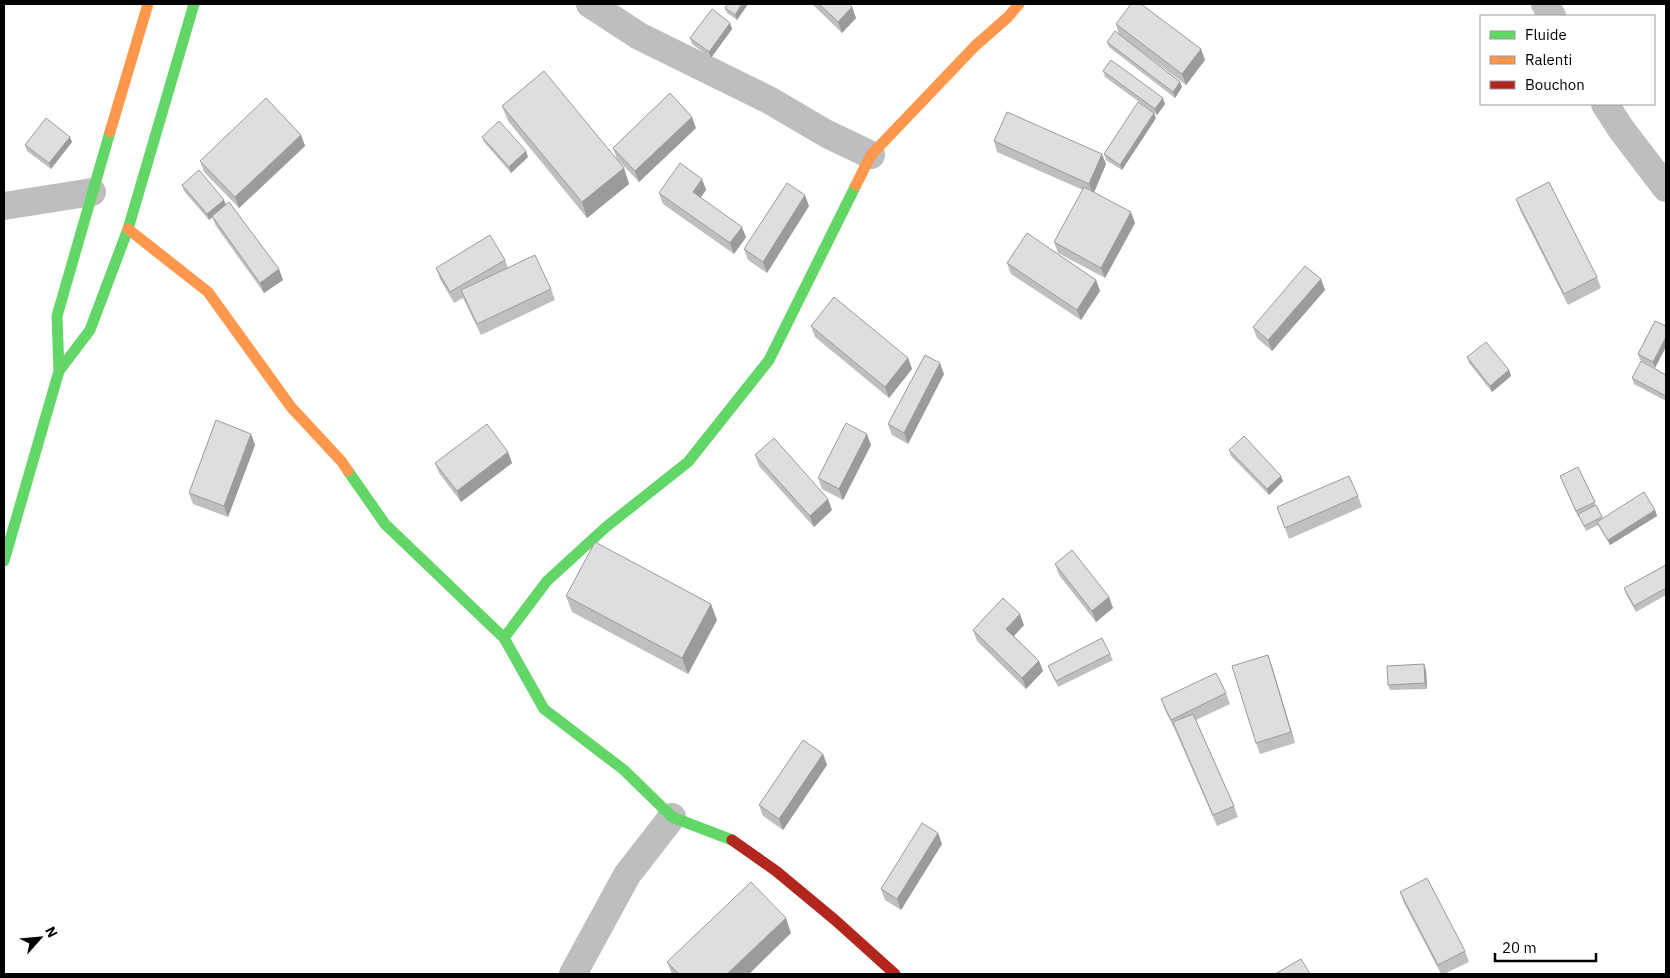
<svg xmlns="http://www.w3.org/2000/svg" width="1670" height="978" font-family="'IBM Plex Sans',sans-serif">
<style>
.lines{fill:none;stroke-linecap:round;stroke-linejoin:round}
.street{stroke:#bebebe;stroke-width:28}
.fast{stroke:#63d668;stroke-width:11}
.slow{stroke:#ff974d;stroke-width:11}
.jam{stroke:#b3261e;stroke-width:11}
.wall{fill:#bfbfbf}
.shaded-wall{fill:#9b9b9b}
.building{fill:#dedede;stroke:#9b9b9b}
</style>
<rect width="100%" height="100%" fill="#fff"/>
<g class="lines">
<path class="street" d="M 590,4 L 639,36 L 769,100 L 827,134 L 871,155
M 1545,4 L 1552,16
M 1605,104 L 1621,129 L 1666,188
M 4,206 L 92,192
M 573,974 L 627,875 L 672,817"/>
<path class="fast" d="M 59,371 L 90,330 L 128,229 L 194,4
M 348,471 L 385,524 L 504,638 L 544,709 L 624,770 L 672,817 L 732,840
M 4,561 L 59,371 L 57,316 L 110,132
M 504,638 L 547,581 L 606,527 L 688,462 L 769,360 L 856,185"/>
<path class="slow" d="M 110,132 L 148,4
M 856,185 L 871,155 L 975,46 L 1008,17 L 1019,4
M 128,229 L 208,292 L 291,407 L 342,462 L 348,471"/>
<path class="jam" d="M 732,840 L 776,871 L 835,920 L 895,974"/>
</g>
<path class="wall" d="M 728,4 L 748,4 L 737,20 L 727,13 L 725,8 Z
M 812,4 L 849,4 L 852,7 L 856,18 L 842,33 Z
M 730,23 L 732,29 L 711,58 L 692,44 L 690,38 Z
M 1116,24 L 1205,60 L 1186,85 L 1140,50 L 1180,82 L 1182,87 L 1175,98 L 1109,47 L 1107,42 L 1119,34 Z
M 1103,71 L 1165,104 L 1157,115 L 1105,77 Z
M 502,106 L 624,168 L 629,184 L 587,218 L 508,121 Z
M 1156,118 L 1122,170 L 1106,160 L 1104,154 Z
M 696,128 L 639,182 L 617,159 L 613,148 Z
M 301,135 L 305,146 L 239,208 L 204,172 L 200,161 Z
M 482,137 L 528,157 L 511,173 L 484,142 Z
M 994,141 L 1106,164 L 1094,192 L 1135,223 L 1105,278 L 1058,253 L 1054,242 L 1083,190 L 997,152 Z
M 72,142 L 51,169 L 27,151 L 25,145 Z
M 702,179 L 706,190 L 700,198 L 746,237 L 734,254 L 663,204 L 659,193 Z
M 182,185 L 226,205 L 283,280 L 264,293 L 216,226 L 212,217 L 209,220 L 184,191 Z
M 1516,199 L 1597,277 L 1601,288 L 1568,305 L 1520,210 Z
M 809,206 L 767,273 L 748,260 L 744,249 Z
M 505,260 L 508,268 L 551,289 L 555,300 L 481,335 L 463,298 L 454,303 L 440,279 L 436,268 Z
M 1007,263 L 1096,280 L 1100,291 L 1081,320 L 1011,274 Z
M 1321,279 L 1325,290 L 1272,351 L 1257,338 L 1253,327 Z
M 1655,321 L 1655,368 L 1640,360 L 1638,354 Z
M 811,326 L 908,358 L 912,369 L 889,398 L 815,337 Z
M 1467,357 L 1509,370 L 1511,376 L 1492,392 L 1469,363 Z
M 944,374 L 908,444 L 892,435 L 888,424 Z
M 1666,375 L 1666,401 L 1634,384 L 1632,378 Z
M 251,434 L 255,445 L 228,517 L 193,504 L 189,493 Z
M 871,445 L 843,500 L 822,489 L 818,478 Z
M 1229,450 L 1283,481 L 1269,495 L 1231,456 Z
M 508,452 L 512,463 L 461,502 L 439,473 L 435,463 Z
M 755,455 L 832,510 L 814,527 L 759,466 Z
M 1578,467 L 1602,518 L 1655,510 L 1657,516 L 1610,545 L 1598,525 L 1586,531 L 1579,516 L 1578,517 L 1560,476 Z
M 1358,496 L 1362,507 L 1289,539 L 1277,507 Z
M 1055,564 L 1109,597 L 1113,608 L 1096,622 L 1059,575 Z
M 1666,565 L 1666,595 L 1636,612 L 1626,594 L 1624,588 Z
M 566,596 L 717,620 L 688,674 L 572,612 Z
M 1024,625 L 1014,636 L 1039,661 L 1043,671 L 1026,689 L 977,641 L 973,630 Z
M 1110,654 L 1113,660 L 1058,687 L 1048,666 Z
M 1268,655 L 1295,743 L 1260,754 L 1256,743 Z
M 1426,670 L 1427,689 L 1390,690 L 1388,685 Z
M 1226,693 L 1230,704 L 1196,720 L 1234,806 L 1238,817 L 1217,826 L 1175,730 L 1165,710 L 1161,699 Z
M 823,754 L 827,765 L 783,830 L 763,816 L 759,805 Z
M 938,833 L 942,844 L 901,910 L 885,900 L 881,889 Z
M 1400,892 L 1465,951 L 1469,962 L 1444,974 L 1441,974 L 1404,903 Z
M 791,933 L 749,974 L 672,974 L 667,962 Z"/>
<path class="shaded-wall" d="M 742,4 L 748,4 L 737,20 L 735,15 Z
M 852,7 L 856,18 L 842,33 L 838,22 Z
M 730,23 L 732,29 L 711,58 L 709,52 Z
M 1201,49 L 1205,60 L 1186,85 L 1182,74 Z
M 1180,82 L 1182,87 L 1175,98 L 1173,92 Z
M 1163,98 L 1165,104 L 1157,115 L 1155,109 Z
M 1154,113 L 1156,118 L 1122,170 L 1120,165 Z
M 692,117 L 696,128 L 639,182 L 635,171 Z
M 301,135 L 305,146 L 239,208 L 235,197 Z
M 70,137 L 72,142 L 51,169 L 49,163 Z
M 526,151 L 528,157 L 511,173 L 509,167 Z
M 1102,154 L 1106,164 L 1093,195 L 1089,184 Z
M 624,168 L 629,184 L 587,218 L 582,202 Z
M 702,179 L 706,190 L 697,203 L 693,192 Z
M 805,195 L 809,206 L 767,273 L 763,262 Z
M 224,200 L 226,205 L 209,220 L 207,214 Z
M 1131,212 L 1135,223 L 1105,278 L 1101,268 Z
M 742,227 L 746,237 L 734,254 L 730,243 Z
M 279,269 L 283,280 L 264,293 L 260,283 Z
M 1321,279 L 1325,290 L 1272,351 L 1268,340 Z
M 1096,280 L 1100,291 L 1081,320 L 1077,310 Z
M 1666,337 L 1666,347 L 1655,368 L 1653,362 Z
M 908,358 L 912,369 L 889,398 L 885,387 Z
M 940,363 L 944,374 L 908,444 L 904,433 Z
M 1509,370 L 1511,376 L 1492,392 L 1490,386 Z
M 251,434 L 255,445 L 228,517 L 224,506 Z
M 867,434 L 871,445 L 843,500 L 839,489 Z
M 508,452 L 512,463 L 461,502 L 457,491 Z
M 1281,476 L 1283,481 L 1269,495 L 1267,489 Z
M 828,499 L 832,510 L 814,527 L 810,516 Z
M 1655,510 L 1657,516 L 1610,545 L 1608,540 Z
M 1109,597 L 1113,608 L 1096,622 L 1092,611 Z
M 711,604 L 717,620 L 688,674 L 682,658 Z
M 1020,614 L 1024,625 L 1010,640 L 1006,629 Z
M 1268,655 L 1272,666 L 1295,743 L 1291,732 Z
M 1039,661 L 1043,671 L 1026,689 L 1022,678 Z
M 1424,664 L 1426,670 L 1427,689 L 1425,683 Z
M 823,754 L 827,765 L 783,830 L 779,819 Z
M 938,833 L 942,844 L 901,910 L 897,899 Z
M 786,918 L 791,933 L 749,974 L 727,974 Z"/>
<path class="building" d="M 728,4 L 742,4 L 735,15 L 725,8 Z
M 819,4 L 849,4 L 852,7 L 838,22 Z
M 1131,4 L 1141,4 L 1201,49 L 1182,74 L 1116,24 Z
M 712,9 L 730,23 L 709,52 L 690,38 Z
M 1115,31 L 1180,82 L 1173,92 L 1107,42 Z
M 1111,60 L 1163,98 L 1155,109 L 1103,71 Z
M 544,71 L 624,168 L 582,202 L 502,106 Z
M 670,93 L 692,117 L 635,171 L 613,148 Z
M 266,98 L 301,135 L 235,197 L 200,161 Z
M 1138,102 L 1154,113 L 1120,165 L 1104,154 Z
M 1007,112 L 1102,154 L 1089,184 L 994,141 Z
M 46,118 L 70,137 L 49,163 L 25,145 Z
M 499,121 L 526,151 L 509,167 L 482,137 Z
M 680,163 L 702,179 L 693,192 L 742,227 L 730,243 L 659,193 Z
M 199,170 L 224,200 L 207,214 L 182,185 Z
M 1549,182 L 1597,277 L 1564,294 L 1516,199 Z
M 787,183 L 805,195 L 763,262 L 744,249 Z
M 1084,187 L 1131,212 L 1101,268 L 1054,242 Z
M 229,202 L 279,269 L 260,283 L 212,216 Z
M 1027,233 L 1096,280 L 1077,310 L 1007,263 Z
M 490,235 L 505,260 L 450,292 L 436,268 Z
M 535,255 L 551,289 L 477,324 L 461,290 Z
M 1305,266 L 1321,279 L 1268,340 L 1253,327 Z
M 834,297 L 908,358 L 885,387 L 811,326 Z
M 1655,321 L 1666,326 L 1666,337 L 1653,362 L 1638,354 Z
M 1486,342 L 1509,370 L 1490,386 L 1467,357 Z
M 925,355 L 940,363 L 904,433 L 888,424 Z
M 1641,361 L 1666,375 L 1666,396 L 1632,378 Z
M 216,420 L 251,434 L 224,506 L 189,493 Z
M 846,423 L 867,434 L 839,489 L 818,478 Z
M 487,424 L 508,452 L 457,491 L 435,463 Z
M 1244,436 L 1281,476 L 1267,489 L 1229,450 Z
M 774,438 L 828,499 L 810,516 L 755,455 Z
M 1578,467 L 1595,502 L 1576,511 L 1560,476 Z
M 1349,476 L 1358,496 L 1285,528 L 1277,507 Z
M 1644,492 L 1655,510 L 1608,540 L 1597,522 Z
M 1596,505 L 1602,517 L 1584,526 L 1578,514 Z
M 595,542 L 711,604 L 682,658 L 566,596 Z
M 1072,550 L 1109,597 L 1092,611 L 1055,564 Z
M 1666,565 L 1666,588 L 1634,606 L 1624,588 Z
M 1003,598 L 1020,614 L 1006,629 L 1039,661 L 1022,678 L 973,630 Z
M 1102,638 L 1110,654 L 1056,681 L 1048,666 Z
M 1268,655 L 1291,732 L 1256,743 L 1232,666 Z
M 1424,664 L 1425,683 L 1388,685 L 1387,666 Z
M 1216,673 L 1226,693 L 1171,720 L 1161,699 Z
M 1193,714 L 1234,806 L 1213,815 L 1173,722 Z
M 803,740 L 823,754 L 779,819 L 759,805 Z
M 922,823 L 938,833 L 897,899 L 881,889 Z
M 1427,878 L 1465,951 L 1438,965 L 1400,892 Z
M 751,882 L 786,918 L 727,974 L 679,974 L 667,962 Z
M 1301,959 L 1310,974 L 1275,974 Z"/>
<rect width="1670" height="978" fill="none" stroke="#000000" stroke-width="10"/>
<rect x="1480" y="15" width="175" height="90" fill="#ffffff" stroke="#999999"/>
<rect x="1490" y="31" width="25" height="8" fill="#63d668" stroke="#999999"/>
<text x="1525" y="40" font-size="15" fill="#000000">Fluide</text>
<rect x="1490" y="56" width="25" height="8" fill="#ff974d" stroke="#999999"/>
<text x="1525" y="65" font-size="15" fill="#000000">Ralenti</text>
<rect x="1490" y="81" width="25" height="8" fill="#b3261e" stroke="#999999"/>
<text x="1525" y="90" font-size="15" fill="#000000">Bouchon</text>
<g transform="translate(40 938) rotate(63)" stroke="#ffffff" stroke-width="4" paint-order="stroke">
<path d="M0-4L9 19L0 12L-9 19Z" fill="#000000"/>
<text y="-8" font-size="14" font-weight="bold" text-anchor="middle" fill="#000000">N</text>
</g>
<path d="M1495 953v8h101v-8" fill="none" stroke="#000000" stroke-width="2.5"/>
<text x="1502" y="953" font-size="15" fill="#000000" stroke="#ffffff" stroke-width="4" paint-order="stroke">20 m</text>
</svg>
